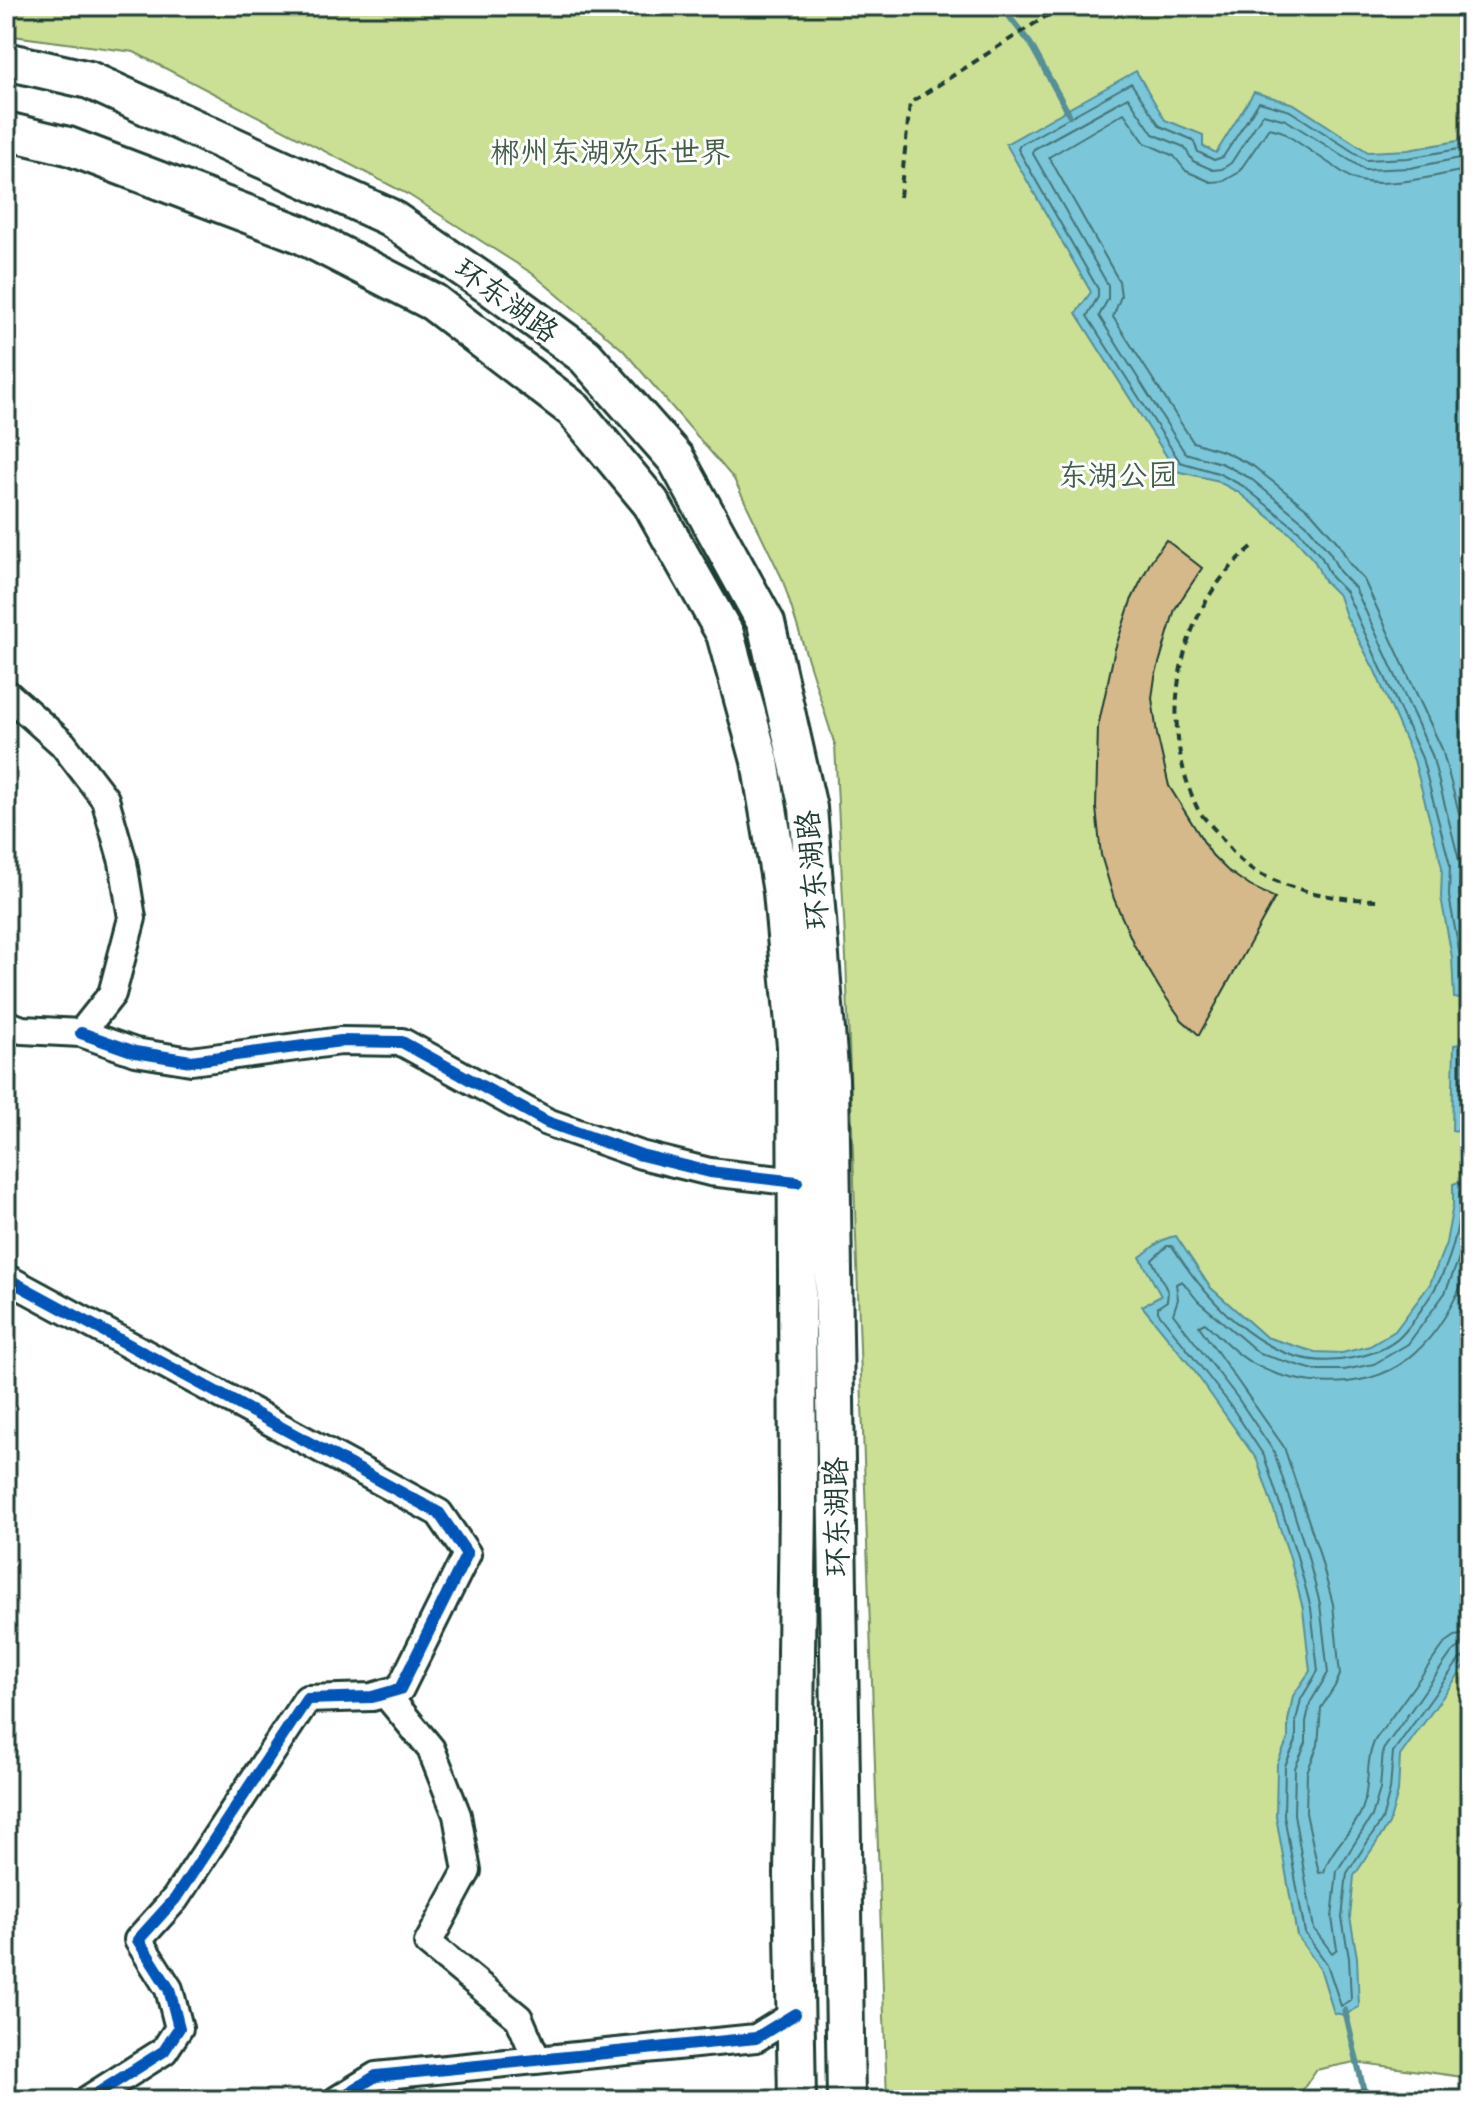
<svg xmlns="http://www.w3.org/2000/svg" width="1476" height="2106" font-family="'Shantell Sans','LXGW WenKai TC',sans-serif">
<style>
.green{fill:#cbe095;stroke:#758e64;stroke-width:2}
.water{fill:#7bc6da;stroke:#568f98;stroke-width:2}
.lines{fill:none;stroke-linecap:round;stroke-linejoin:round}
.shore{stroke:#447476;stroke-width:2}
.stream{stroke:#568f98;stroke-width:6}
.building{fill:#d5b98a;stroke:#1f3d34;stroke-width:2}
.minor-casing{stroke:#1f3d34;stroke-width:32}
.secondary-casing{stroke:#1f3d34;stroke-width:42}
.path{stroke:#1f3d34;stroke-width:4;stroke-dasharray:8 6;stroke-linecap:butt}
.minor{stroke:#fff;stroke-width:26}
.secondary{stroke:#fff;stroke-width:36}
.cycleway-casing{stroke:#fff;stroke-width:17}
.cycleway{stroke:#0057b8;stroke-width:12}
.labels{text-anchor:middle;dominant-baseline:central;stroke-width:6;stroke-linejoin:round;paint-order:stroke}
.park-label{font-size:30px;fill:#415e47;stroke:#fff}
.street-label{font-size:30px;fill:#1f3d34;stroke:#fff}
</style>
<rect width="100%" height="100%" fill="#fff"/>
<filter id="ink" filterUnits="userSpaceOnUse"><feTurbulence type="fractalNoise" baseFrequency=".0125" numOctaves="2"/><feDisplacementMap in="SourceGraphic" scale="16" xChannelSelector="R" yChannelSelector="G"/><feConvolveMatrix kernelMatrix="1 2 1 2 8 2 1 2 1" color-interpolation-filters="sRGB"/></filter>
<g filter="url(#ink)">
<path class="green" d="M 6,6 L 1470,6 L 1470,2078 L 1355,2062 L 1316,2070 L 1296,2100 L 887,2100 L 846,958 L 835,745 L 782,578 L 734,479 L 623,350 L 533,274 L 409,195 L 134,52 L 6,35 Z"/>
<path class="water" d="M 1136,71 L 1165,120 L 1203,135 L 1203,146 L 1216,153 L 1254,92 L 1294,104 L 1368,152 L 1408,150 L 1463,140 L 1470,129 L 1470,1001 L 1454,998 L 1452,957 L 1441,897 L 1442,867 L 1414,760 L 1375,671 L 1346,616 L 1339,596 L 1324,581 L 1315,562 L 1293,536 L 1238,492 L 1215,480 L 1176,471 L 1076,313 L 1091,292 L 1006,144 Z
M 1470,1043 L 1470,1134 L 1452,1130 L 1454,1045 Z
M 1470,1164 L 1470,1659 L 1400,1756 L 1398,1792 L 1389,1824 L 1354,1876 L 1350,1917 L 1357,1957 L 1359,2007 L 1345,2015 L 1334,2013 L 1320,1968 L 1297,1936 L 1276,1816 L 1277,1764 L 1288,1739 L 1288,1721 L 1293,1696 L 1310,1671 L 1303,1609 L 1290,1558 L 1257,1460 L 1190,1365 L 1142,1306 L 1161,1296 L 1140,1257 C 1153,1248 1160,1238 1176,1236 L 1210,1287 L 1266,1337 L 1315,1352 L 1342,1353 L 1370,1346 L 1395,1331 L 1430,1284 L 1446,1243 L 1453,1205 L 1453,1184 L 1464,1180 Z"/>
<g class="lines">
<path class="shore" d="M 1470,144 L 1464,148 L 1408,158 L 1366,160 L 1290,111 L 1259,102 L 1223,157 L 1214,160 L 1198,152 L 1193,140 L 1160,126 L 1131,83 L 1020,145 L 1018,149 L 1098,289 L 1098,297 L 1087,316 L 1180,462 L 1218,473 L 1243,486 L 1299,531 L 1322,558 L 1331,577 L 1346,592 L 1422,758 L 1450,865 L 1449,896 L 1460,956 L 1461,989 L 1470,993
M 1470,156 L 1410,168 L 1365,170 L 1286,120 L 1263,114 L 1231,163 L 1222,169 L 1213,170 L 1193,161 L 1184,147 L 1153,134 L 1128,97 L 1034,149 L 1032,152 L 1108,285 L 1108,299 L 1099,316 L 1185,453 L 1221,463 L 1250,478 L 1306,524 L 1330,553 L 1339,571 L 1355,588 L 1432,755 L 1460,864 L 1459,895 L 1470,962
M 1470,169 C 1439,175 1380,191 1351,178 L 1281,131 L 1269,128 L 1238,173 L 1224,181 L 1211,182 L 1186,171 L 1174,156 L 1145,143 L 1124,113 L 1049,157 L 1119,281 L 1121,296 L 1113,317 L 1193,442 L 1225,452 L 1253,466 L 1311,512 L 1339,544 L 1349,563 L 1364,580 L 1442,749 L 1470,854
M 1470,1051 L 1462,1055 L 1460,1120 L 1462,1124 L 1470,1125
M 1470,1185 L 1459,1192 C 1462,1227 1448,1272 1427,1301 C 1419,1313 1411,1326 1401,1336 C 1388,1349 1369,1355 1352,1358 C 1273,1376 1210,1305 1172,1246 L 1167,1246 L 1152,1260 L 1168,1292 L 1167,1301 L 1158,1307 L 1158,1312 L 1229,1403 L 1264,1456 L 1297,1556 L 1311,1608 L 1318,1671 L 1301,1699 L 1296,1721 L 1296,1741 L 1285,1766 L 1284,1815 L 1305,1933 L 1327,1964 L 1341,2006 L 1351,2000 L 1349,1958 L 1342,1918 L 1347,1873 L 1382,1820 L 1390,1790 L 1393,1752 L 1460,1659 L 1470,1655
M 1470,1210 L 1463,1249 L 1445,1293 L 1408,1344 L 1374,1364 L 1344,1370 L 1314,1370 L 1260,1354 L 1198,1301 L 1182,1281 L 1176,1284 L 1178,1299 L 1173,1314 L 1237,1397 L 1274,1452 L 1307,1553 L 1320,1604 L 1328,1673 L 1310,1703 L 1306,1722 L 1306,1743 L 1295,1768 L 1294,1814 L 1314,1929 L 1332,1953 L 1337,1949 L 1332,1918 L 1337,1871 L 1372,1816 L 1380,1789 L 1383,1750 L 1452,1652 L 1460,1647 L 1470,1645
M 1470,1264 C 1458,1296 1441,1330 1415,1353 C 1373,1392 1300,1390 1252,1363 C 1235,1354 1220,1336 1205,1323 L 1199,1326 L 1284,1447 L 1318,1549 L 1333,1604 L 1340,1675 L 1335,1686 L 1321,1708 L 1318,1745 L 1307,1772 L 1306,1813 L 1319,1873 L 1324,1872 C 1331,1847 1355,1831 1363,1807 C 1370,1785 1365,1760 1375,1740 L 1445,1643 L 1455,1636 L 1470,1633"/>
<path class="stream" d="M 1001,6 L 1030,43 L 1069,114
M 1345,2010 L 1366,2100"/>
</g>
<path class="building" d="M 1166,540 L 1202,568 L 1175,609 L 1155,677 L 1152,698 L 1157,734 L 1169,786 L 1212,855 L 1227,870 L 1250,886 L 1275,898 L 1199,1035 L 1182,1020 L 1160,989 L 1134,945 L 1114,899 L 1101,855 L 1096,808 L 1098,727 L 1115,649 L 1131,601 L 1151,561 Z"/>
<g class="lines">
<defs>
<path id="minor" d="M 6,693 L 63,744 L 105,799 L 123,862 L 132,918 L 112,994 L 81,1033 L 22,1030 L 6,1024
M 81,1033 L 135,1052 L 191,1061 L 341,1041 L 402,1042 L 547,1122 L 641,1155 L 710,1172 L 797,1182
M 6,1278 L 439,1513 L 467,1554 L 400,1689 L 372,1697 L 307,1699 L 175,1899 L 138,1940 L 169,1989 L 179,2028 L 164,2051 L 87,2100
M 385,1693 L 431,1749 L 457,1815 L 467,1871 L 428,1943 L 519,2018 L 537,2060
M 337,2100 L 376,2076 L 756,2038 L 795,2014"/>
<path id="secondary" d="M 6,61 L 89,80 L 389,217 L 494,289 L 585,356 L 676,459 L 766,623 L 808,808 L 830,1080 L 846,2100
M 6,131 L 68,146 L 300,234 L 433,302 L 574,410 L 651,503 L 725,634 L 760,761 L 782,892 L 796,1046 L 798,1505 L 793,1874 L 797,2100"/>
</defs>
<use href="#minor" class="minor-casing"/>
<use href="#secondary" class="secondary-casing"/>
<path class="path" d="M 900,197 L 910,103 L 1062,6
M 1252,547 C 1178,608 1157,716 1195,803 C 1199,814 1209,823 1217,832 C 1227,846 1241,863 1255,871 C 1293,892 1338,900 1379,900"/>
<use href="#minor" class="minor"/>
<use href="#secondary" class="secondary"/>
<defs>
<path id="cycleway" d="M 81,1033 L 135,1052 L 191,1061 L 341,1041 L 402,1042 L 547,1122 L 641,1155 L 710,1172 L 797,1182
M 6,1278 L 439,1513 L 467,1554 L 400,1689 L 372,1697 L 307,1699 L 175,1899 L 138,1940 L 169,1989 L 179,2028 L 164,2051 L 87,2100
M 337,2100 L 376,2076 L 756,2038 L 795,2014"/>
</defs>
<use href="#cycleway" class="cycleway-casing"/>
<use href="#cycleway" class="cycleway"/>
</g>
</g>
<g class="labels">
<g class="park-label">
<text x="610" y="151">郴州东湖欢乐世界</text>
<text x="1118" y="474">东湖公园</text>
</g>
<g class="street-label">
<text transform="translate(507 300) rotate(36)">环东湖路</text>
<text transform="translate(812 870) rotate(-95)">环东湖路</text>
<text transform="translate(836 1517) rotate(-91)">环东湖路</text>
</g>
</g>
<rect width="1476" height="2106" fill="none" stroke="#fff" stroke-width="32"/>
<rect x="16" y="16" width="1444" height="2074" fill="none" stroke="#1f3d34" stroke-width="3" filter="url(#ink)"/>
</svg>
